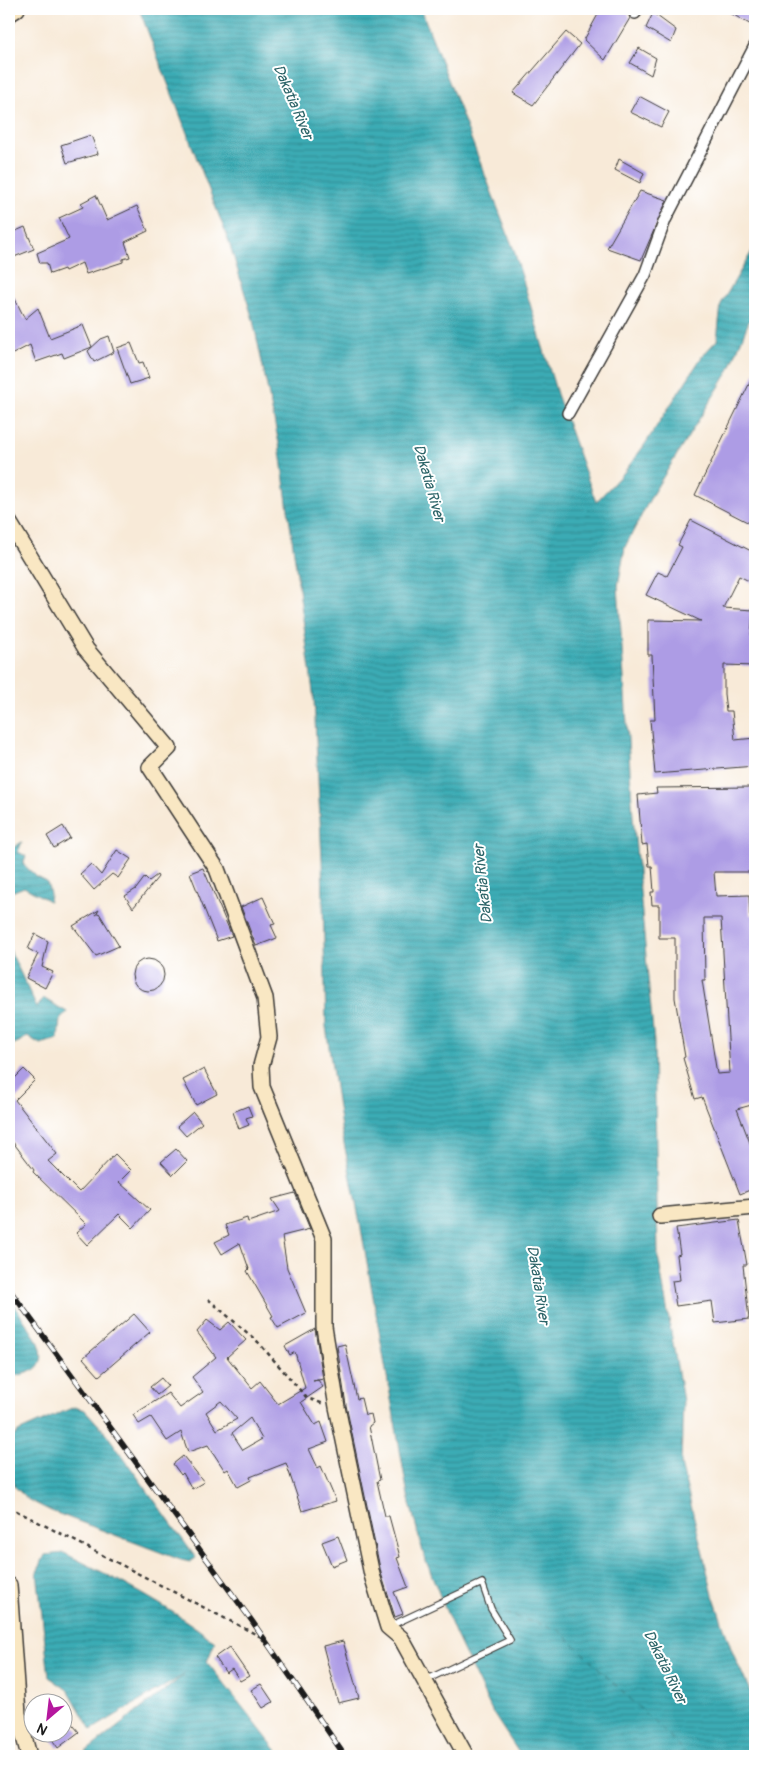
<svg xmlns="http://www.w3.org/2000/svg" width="764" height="1765" font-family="Pangolin,sans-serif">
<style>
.water{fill:url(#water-rules);stroke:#2c6468}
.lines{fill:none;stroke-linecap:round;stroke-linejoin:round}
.ferry{stroke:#2c6468;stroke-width:1;stroke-dasharray:6 5;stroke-linecap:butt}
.building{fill:#ad9ce5;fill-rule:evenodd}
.lane-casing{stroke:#3d3b38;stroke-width:8}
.street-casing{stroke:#3d3b38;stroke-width:14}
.secondary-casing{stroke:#3d3b38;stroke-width:18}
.path{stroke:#3d3b38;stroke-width:2.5;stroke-dasharray:4 4;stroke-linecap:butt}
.lane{stroke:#fff;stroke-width:5.5}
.street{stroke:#fff;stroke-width:11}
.secondary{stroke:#f9e7c3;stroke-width:15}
.rail-casing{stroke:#1c1c1c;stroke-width:5.5}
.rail{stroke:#fff;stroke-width:4;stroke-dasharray:11;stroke-linecap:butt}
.labels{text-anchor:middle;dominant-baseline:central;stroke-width:4;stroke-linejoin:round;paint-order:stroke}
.water-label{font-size:15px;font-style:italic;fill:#2c6468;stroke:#fff}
</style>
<defs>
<pattern id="water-rules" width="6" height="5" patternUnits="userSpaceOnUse" patternTransform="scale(1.25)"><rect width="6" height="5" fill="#3bacb5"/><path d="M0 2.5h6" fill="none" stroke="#318b92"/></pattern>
</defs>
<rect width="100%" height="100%" fill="#fff"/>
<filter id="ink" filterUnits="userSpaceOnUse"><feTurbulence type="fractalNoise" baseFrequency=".02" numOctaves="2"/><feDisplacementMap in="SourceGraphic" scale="10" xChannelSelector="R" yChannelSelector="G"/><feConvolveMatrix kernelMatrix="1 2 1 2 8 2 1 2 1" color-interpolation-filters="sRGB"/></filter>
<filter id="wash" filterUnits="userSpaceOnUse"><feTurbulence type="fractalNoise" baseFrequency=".0096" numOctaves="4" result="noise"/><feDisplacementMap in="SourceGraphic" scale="20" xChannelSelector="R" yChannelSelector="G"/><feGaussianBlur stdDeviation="1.12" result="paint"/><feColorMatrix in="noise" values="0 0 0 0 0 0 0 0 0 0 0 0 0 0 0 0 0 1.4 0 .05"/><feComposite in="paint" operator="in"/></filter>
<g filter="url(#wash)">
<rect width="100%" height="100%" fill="#f8ead8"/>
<path class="water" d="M 139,9 L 421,9 L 514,250 L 557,394 L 596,502 L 625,471 L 643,447 L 703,355 L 717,340 L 721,304 L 755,246 L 755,306 L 729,371 L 652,495 L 625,547 L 618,586 L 633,816 L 654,1042 L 658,1256 L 683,1401 L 681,1464 L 713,1595 L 732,1651 L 755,1702 L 755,1756 L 521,1756 L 494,1715 L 455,1633 L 424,1556 L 408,1496 L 362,1234 L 341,1128 L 326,1027 L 322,860 L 314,699 L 279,444 L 253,320 L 228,239 Z
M 22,842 L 18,852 L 26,856 L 23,864 L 37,877 L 47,882 L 50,894 L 49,901 L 24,887 L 9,893 L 9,858 L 14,855 L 11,849 Z
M 9,948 L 37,1008 L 43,998 L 67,1012 L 60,1020 L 58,1039 L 40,1044 L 27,1036 L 19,1042 L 9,1046 Z
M 9,1297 L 39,1343 C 49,1370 30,1373 9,1377 Z
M 74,1407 L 85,1410 L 105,1432 L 196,1558 L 190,1562 L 181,1560 L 51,1511 L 27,1499 L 14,1486 L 9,1451 L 11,1440 L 18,1432 Z
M 64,1553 C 117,1579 168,1605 215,1642 L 207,1662 L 281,1756 L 85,1756 L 84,1753 L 184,1675 L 91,1730 L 69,1691 L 49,1677 L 37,1572 L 45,1555 Z"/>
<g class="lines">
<path class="ferry" d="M 494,1610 L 559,1630 L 682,1749 L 685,1756"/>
</g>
<g id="blocks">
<path class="building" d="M 601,9 L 621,9 L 628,13 L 630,18 L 605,60 L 584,40 Z
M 723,9 L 755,9 L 755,27 Z
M 653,13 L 676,30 L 671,43 L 646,28 Z
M 566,32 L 580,44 L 533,105 L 513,93 Z
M 639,48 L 656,58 L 651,75 L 630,63 Z
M 639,96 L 669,112 L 661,127 L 630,112 Z
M 91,135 L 98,154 L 67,163 L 61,145 Z
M 619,159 L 644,173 L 640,183 L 615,170 Z
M 640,191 L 667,200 L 641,260 L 607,248 Z
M 96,195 L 107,220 L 137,206 L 148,231 L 125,242 L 130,257 L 123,259 L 123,262 L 86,274 L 82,263 L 65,271 L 64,269 L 50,274 L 47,263 L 40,263 L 37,253 L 69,239 L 59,218 L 83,207 L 81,203 Z
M 25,227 L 34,249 L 9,259 L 9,234 Z
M 9,287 L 25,319 L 38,308 L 50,338 L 83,325 L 92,347 L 64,358 L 62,353 L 36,362 L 30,345 L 9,356 Z
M 109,336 L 114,352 L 94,362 L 88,351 L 101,339 Z
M 131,343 L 139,363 L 143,362 L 149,378 L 130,384 L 117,348 Z
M 755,372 L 755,526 L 695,495 Z
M 691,520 L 755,553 L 755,584 L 739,576 L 723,608 L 753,610 L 751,635 L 755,635 L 755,666 L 724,665 L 724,694 L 726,711 L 732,711 L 735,740 L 755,738 L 755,766 L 655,774 L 650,720 L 655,720 L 652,655 L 648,655 L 648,620 L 701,621 L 646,595 L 658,572 L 667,576 L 682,547 L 678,545 Z
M 755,787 L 755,872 L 714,872 L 716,896 L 749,895 L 750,915 L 755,915 L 755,1104 L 737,1109 L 755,1156 L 755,1188 L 740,1194 L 702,1097 L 695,1099 L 683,1058 L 685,1057 L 675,998 L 675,938 L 659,938 L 659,905 L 652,905 L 651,892 L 654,892 L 652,866 L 649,866 L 647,844 L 642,845 L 638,795 L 657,793 L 656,788 ZM 704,918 L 721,918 L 730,1073 L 717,1074 L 702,980 L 705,980 Z
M 63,826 L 70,838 L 54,848 L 47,836 Z
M 117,850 L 131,859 L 118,878 L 112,874 L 94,890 L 80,874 L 91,864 L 101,875 Z
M 203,868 L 232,936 L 217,941 L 190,873 Z
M 157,875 L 158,877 L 133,908 L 125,896 L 136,889 L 145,877 L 149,881 Z
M 263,897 L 275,924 L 271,925 L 277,938 L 256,946 L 241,907 Z
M 99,910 L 96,915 L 99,913 L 119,946 L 96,956 L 73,926 Z
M 35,934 L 48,941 L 42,967 L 53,972 L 45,988 L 26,978 L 38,954 L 28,949 Z
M132 975a16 16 0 1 1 32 0a16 16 0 1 1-32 0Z
M 24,1069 L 35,1080 L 15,1100 L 57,1154 L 48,1161 L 79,1192 L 115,1154 L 131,1170 L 119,1182 L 150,1210 L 133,1228 L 119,1214 L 87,1245 L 76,1233 L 86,1224 L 33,1172 L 34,1170 L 9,1137 L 9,1084 Z
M 204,1069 L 217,1094 L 196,1105 L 183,1080 Z
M 248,1106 L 252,1116 L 246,1118 L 249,1125 L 239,1129 L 233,1112 Z
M 193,1112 L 202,1123 L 186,1136 L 177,1126 Z
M 176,1149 L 187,1161 L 173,1175 L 161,1162 Z
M 295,1193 L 310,1229 L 282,1236 L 287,1268 L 306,1313 L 278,1328 L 271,1317 L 273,1316 L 247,1271 L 249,1269 L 240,1243 L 222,1254 L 215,1242 L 229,1235 L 225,1225 L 247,1218 L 248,1222 L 280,1211 L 272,1199 Z
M 739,1220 L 747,1265 L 743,1265 L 749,1319 L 715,1323 L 712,1301 L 676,1306 L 672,1281 L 680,1280 L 677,1255 L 680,1254 L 676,1228 Z
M 134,1314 L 150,1332 L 99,1376 L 83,1358 Z
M 207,1320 L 220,1330 L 229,1322 L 246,1340 L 227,1357 L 252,1388 L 260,1381 L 278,1404 L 305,1388 L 295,1352 L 290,1355 L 285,1346 L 315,1329 L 323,1379 L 313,1381 L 318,1380 L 323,1387 L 301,1402 L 315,1425 L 321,1422 L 328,1442 L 309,1449 L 318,1468 L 321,1466 L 336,1501 L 302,1511 L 286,1463 L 250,1477 L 251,1480 L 238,1487 L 228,1469 L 225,1471 L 208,1445 L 188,1452 L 181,1432 L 167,1441 L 151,1417 L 139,1424 L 133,1415 L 168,1393 L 180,1408 L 203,1392 L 192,1377 L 216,1357 L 197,1332 ZM 221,1401 L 237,1419 L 217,1430 L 206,1412 ZM 250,1418 L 262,1439 L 243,1450 L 232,1433 Z
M 345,1344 L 357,1399 L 361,1398 L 365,1415 L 371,1414 L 373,1423 L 369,1426 L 380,1480 L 377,1481 L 385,1516 L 389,1516 L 400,1557 L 397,1558 L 408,1587 L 394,1592 L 403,1614 L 395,1617 L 381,1573 L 346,1405 L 337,1346 Z
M 161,1378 L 168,1386 L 157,1395 L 150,1387 Z
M 183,1456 L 204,1482 L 192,1489 L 183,1473 L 181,1475 L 173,1464 Z
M 338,1536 L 347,1560 L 332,1566 L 322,1542 Z
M 343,1641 L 359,1698 L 338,1703 L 323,1646 Z
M 229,1647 L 249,1676 L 240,1681 L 232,1669 L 226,1673 L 215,1657 Z
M 261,1684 L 273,1702 L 263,1708 L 251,1690 Z
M 62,1712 L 79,1732 L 58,1748 L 47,1732 L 62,1732 Z"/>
</g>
</g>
<g filter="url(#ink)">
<use href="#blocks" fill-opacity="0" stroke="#3d3b38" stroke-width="1"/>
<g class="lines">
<defs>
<path id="lane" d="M 390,1626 L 482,1583 L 491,1609 L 510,1640 L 426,1680"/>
<path id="street" d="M 635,13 L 638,9
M 568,413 L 645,275 L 665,220 L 755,46"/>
<path id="secondary" d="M 9,14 L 17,9
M 9,522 L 86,649 L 169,748 L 150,767 L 217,869 L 265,998 L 269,1037 L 261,1066 L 262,1087 L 324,1239 L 324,1327 L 337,1407 L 372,1575 L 388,1627 L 401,1638 L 466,1756
M 660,1216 L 755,1207
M 9,1585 L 18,1714 L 29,1756"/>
</defs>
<use href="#lane" class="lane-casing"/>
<use href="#street" class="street-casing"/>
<use href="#secondary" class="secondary-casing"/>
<path class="path" d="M 208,1299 L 258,1342 L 307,1398 L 324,1404
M 9,1507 L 265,1639"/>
<use href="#lane" class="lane"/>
<use href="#street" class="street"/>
<use href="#secondary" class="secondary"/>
<defs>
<path id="rail" d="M 9,1289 L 252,1621 L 345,1756"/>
</defs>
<use href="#rail" class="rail-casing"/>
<use href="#rail" class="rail"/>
</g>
</g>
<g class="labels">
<g class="water-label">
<text transform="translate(293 102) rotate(67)">Dakatia River</text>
<text transform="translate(429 483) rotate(74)">Dakatia River</text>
<text transform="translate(483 884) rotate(-96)">Dakatia River</text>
<text transform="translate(538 1285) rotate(81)">Dakatia River</text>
<text transform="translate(665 1667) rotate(64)">Dakatia River</text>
</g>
</g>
<rect width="764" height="1765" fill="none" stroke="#fff" stroke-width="30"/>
<g transform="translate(48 1718) rotate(208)"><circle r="24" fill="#ffffff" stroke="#a4a4a4"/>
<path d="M0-4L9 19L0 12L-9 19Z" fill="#b5179e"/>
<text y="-8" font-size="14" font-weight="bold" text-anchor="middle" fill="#1c1c1c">N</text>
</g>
</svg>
